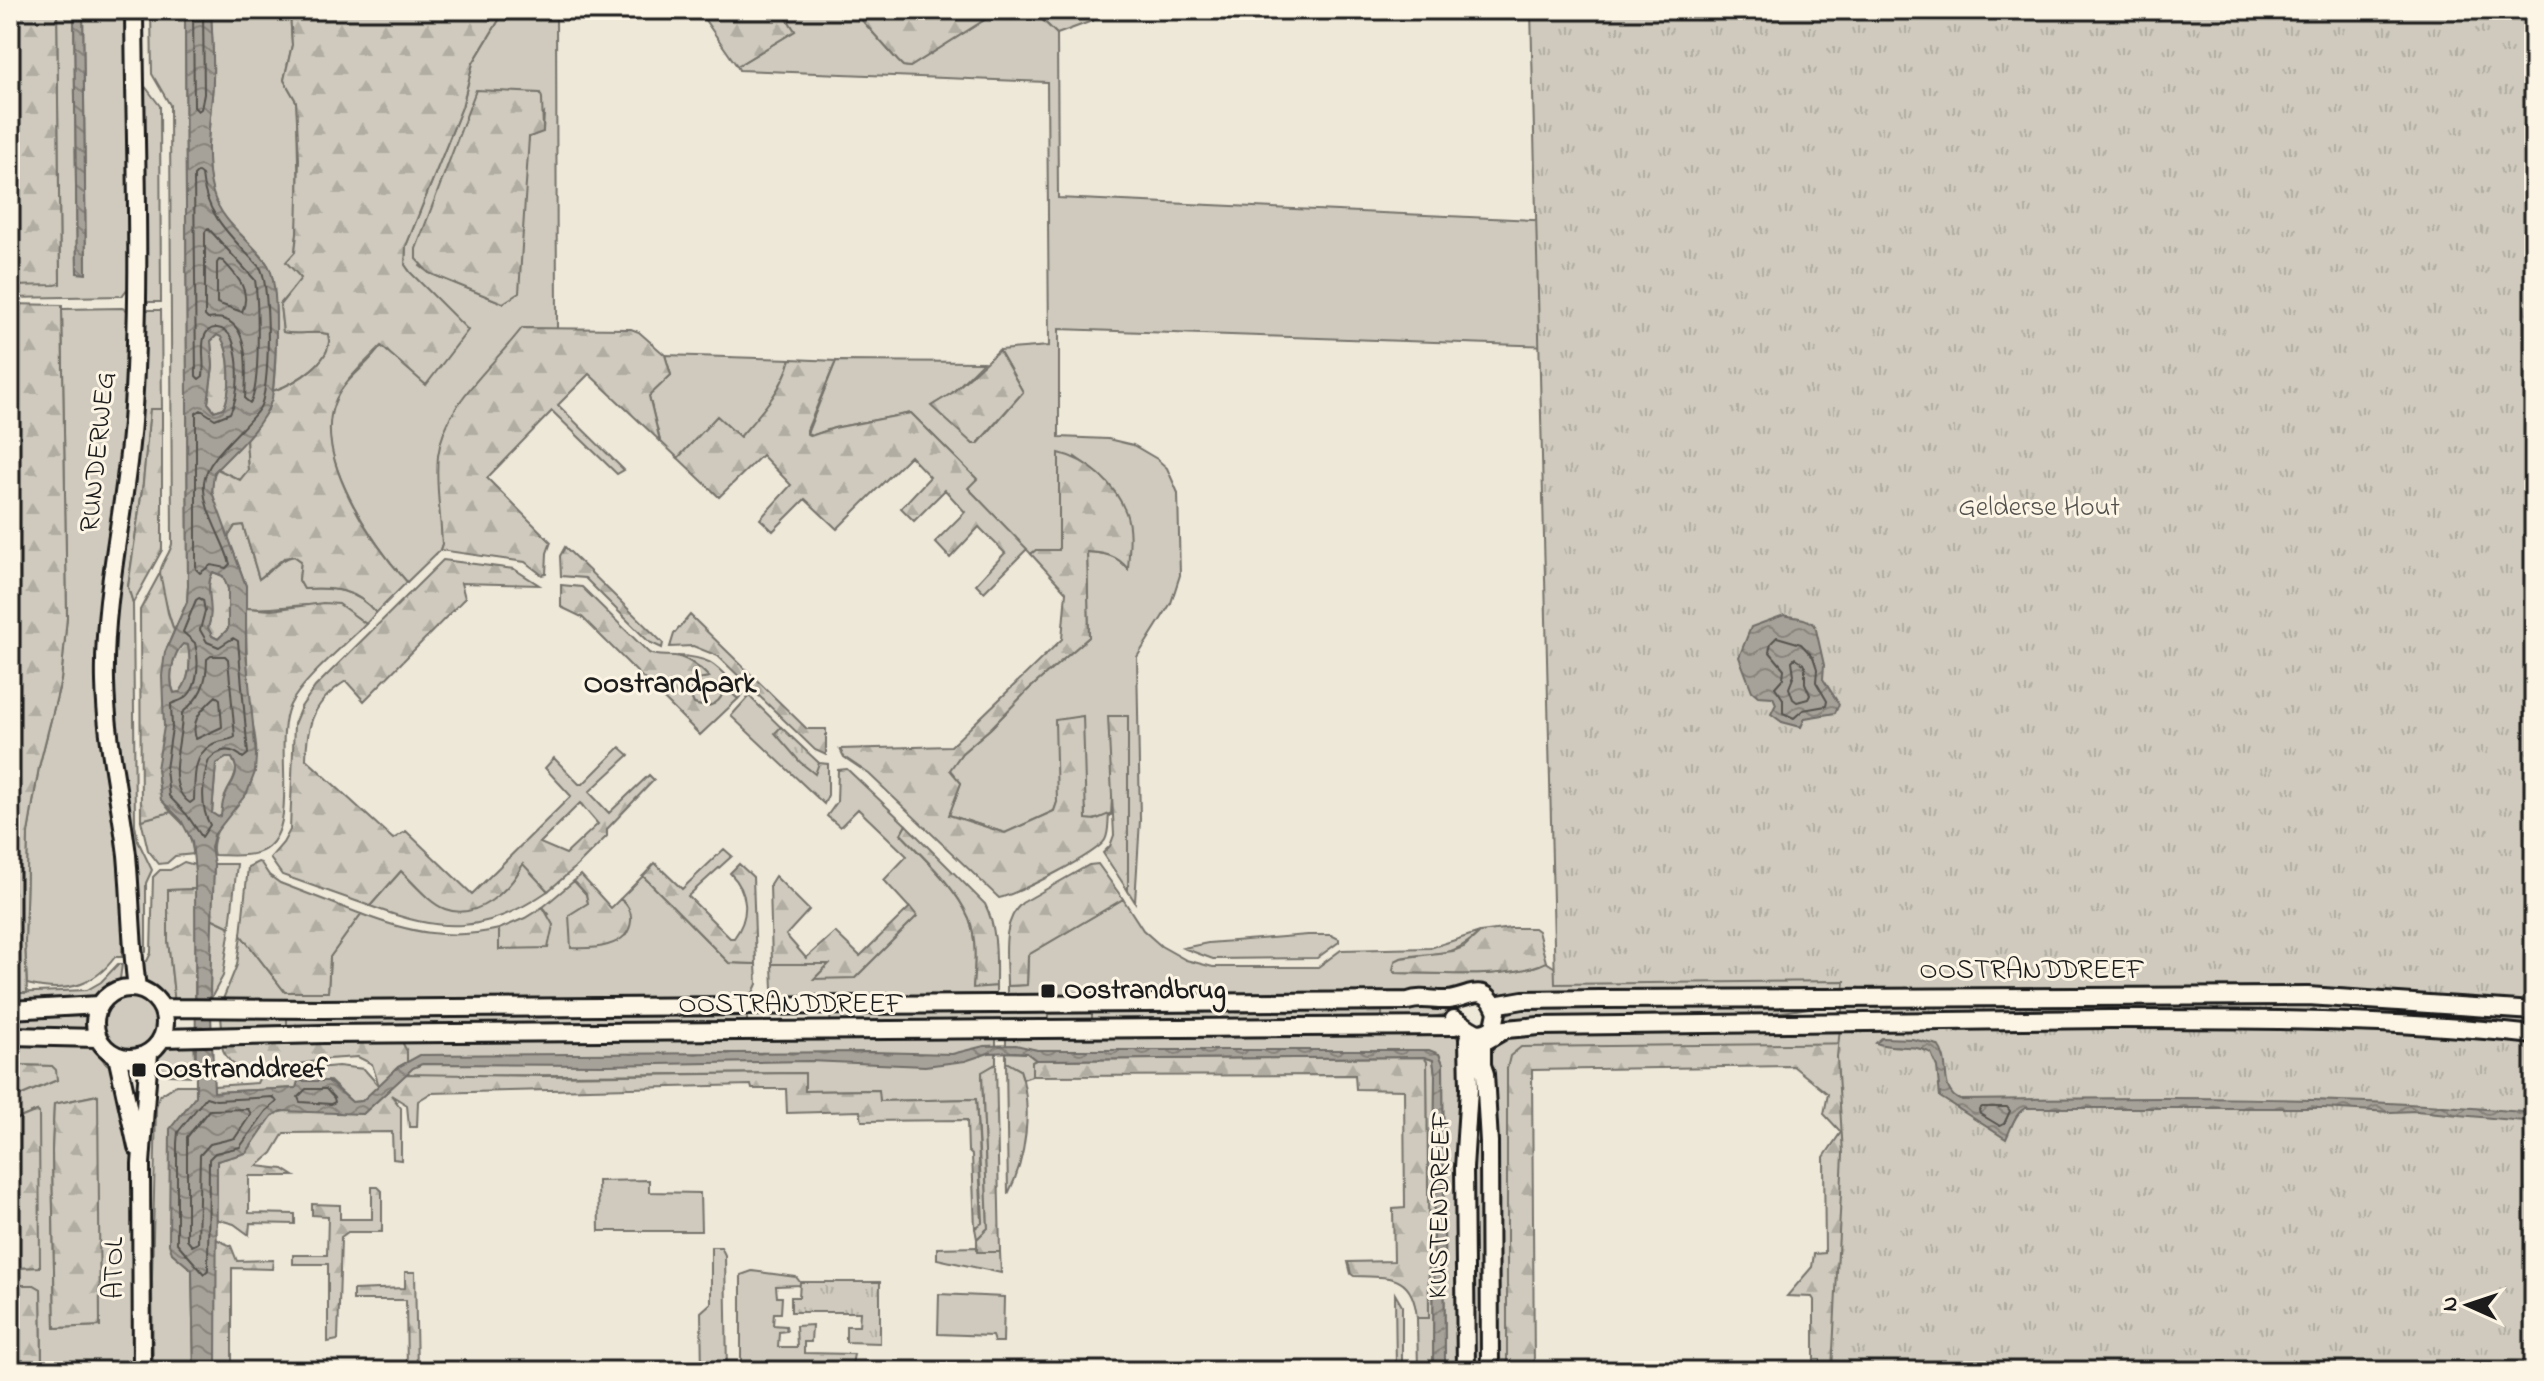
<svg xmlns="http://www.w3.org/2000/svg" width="2544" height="1381" font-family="'Indie Flower',sans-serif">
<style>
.grass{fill:#cfcabd;stroke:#76736c;stroke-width:2;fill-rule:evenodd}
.forest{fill:url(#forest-firs);stroke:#76736c;stroke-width:2;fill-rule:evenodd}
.park{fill:url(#park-tufts);stroke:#76736c;stroke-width:2}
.water{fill:url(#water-waves);stroke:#6f6c67;stroke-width:2;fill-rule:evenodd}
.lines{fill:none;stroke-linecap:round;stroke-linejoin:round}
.shore{stroke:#54524e;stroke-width:2}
.secondary-casing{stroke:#1c1c1c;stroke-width:22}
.secondary{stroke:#fcf5e5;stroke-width:16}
.poi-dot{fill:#1c1c1c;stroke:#fcf5e5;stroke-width:3}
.labels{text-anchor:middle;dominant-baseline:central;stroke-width:6;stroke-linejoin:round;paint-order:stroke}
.street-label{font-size:28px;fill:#1c1c1c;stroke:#fcf5e5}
.park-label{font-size:28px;fill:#52504c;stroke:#fcf5e5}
.poi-label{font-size:28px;font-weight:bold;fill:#1c1c1c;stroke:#fcf5e5;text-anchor:start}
.neighbourhood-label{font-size:30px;font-weight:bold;fill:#1c1c1c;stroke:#fcf5e5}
</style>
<defs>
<pattern id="forest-firs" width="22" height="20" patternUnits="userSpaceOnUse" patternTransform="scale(2)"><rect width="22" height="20" fill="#cfcabd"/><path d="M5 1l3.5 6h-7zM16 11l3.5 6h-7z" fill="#b1ada2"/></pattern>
<pattern id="park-tufts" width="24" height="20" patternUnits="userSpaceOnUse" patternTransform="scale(2)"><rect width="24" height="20" fill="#cfcabd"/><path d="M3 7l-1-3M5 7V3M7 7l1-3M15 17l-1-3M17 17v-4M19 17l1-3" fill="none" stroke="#b1ada2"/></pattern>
<pattern id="water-waves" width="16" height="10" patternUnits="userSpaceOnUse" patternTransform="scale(2)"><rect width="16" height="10" fill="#a7a299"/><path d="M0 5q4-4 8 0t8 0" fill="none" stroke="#87837c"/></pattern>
</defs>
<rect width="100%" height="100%" fill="#eee8d9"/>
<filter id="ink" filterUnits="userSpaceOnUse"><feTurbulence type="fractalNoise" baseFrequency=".0125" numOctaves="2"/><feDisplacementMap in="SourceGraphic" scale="16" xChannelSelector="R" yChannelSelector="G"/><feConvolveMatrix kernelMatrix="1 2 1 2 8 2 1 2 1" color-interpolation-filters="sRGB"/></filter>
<g filter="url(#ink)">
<path class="grass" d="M 57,10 L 74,10 L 77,273 L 86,273 L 83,10 L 128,10 L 130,285 L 122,296 L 10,298 L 10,286 L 60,283 Z
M 151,10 L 185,10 L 188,585 L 187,602 L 174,631 C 170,618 160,587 160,574 C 160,564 170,554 172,544 L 170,105 L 152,74 Z
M 211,10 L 290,10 L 292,45 L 284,80 L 296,101 L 297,113 L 299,212 L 295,252 L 302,278 L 280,304 L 283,332 C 299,336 313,330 328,334 C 336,360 294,384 273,391 C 276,363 280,285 266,262 C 249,237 217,221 211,189 C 205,158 209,127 212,96 C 215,68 212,38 211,10 Z
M 505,10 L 556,10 L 557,329 L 522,329 L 508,346 L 438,458 L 442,544 L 440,550 L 407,582 C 373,544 312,455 334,402 C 344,379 368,366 381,346 C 394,326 402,294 410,272 L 405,265 L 406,246 L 462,107 L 473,63 ZM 544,114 L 543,131 L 529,137 L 503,303 L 429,273 L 420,266 Z
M 781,10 L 853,10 L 898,61 L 903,66 L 910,67 L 1000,10 L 1032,10 L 1057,34 L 1058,198 L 1555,221 L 1551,346 L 1059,329 L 1059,437 L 1108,439 L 1133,445 L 1157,459 L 1167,468 L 1178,493 L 1180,575 L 1171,603 L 1137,657 L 1140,820 L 1135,902 L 1128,891 L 1127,716 L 1112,798 L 1111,815 L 1089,821 L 1086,820 L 1086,809 L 1057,803 L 1054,811 L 1005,833 L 949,815 L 961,783 L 949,770 L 962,753 L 991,728 L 1029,689 L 1089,637 L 1087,552 C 1103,553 1117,555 1127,568 L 1116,494 L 1096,472 L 1075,457 L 1060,551 L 1036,550 L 1031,554 L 968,488 L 976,478 L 911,413 L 834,428 L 811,436 L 807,434 L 836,361 L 983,362 L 952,393 L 936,404 L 973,444 L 978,444 L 1023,392 L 999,350 L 1049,346 L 1047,82 L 739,70 L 737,66 L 795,31 Z
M 141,81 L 160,106 L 161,302 L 141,302 Z
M 122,308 L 127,310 L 130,317 L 125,433 L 105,606 L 124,902 L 122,957 L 115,957 C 92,988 63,993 27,984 L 25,942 L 28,833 L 39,767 L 61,680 L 67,617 L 62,309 Z
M 141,310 L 161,310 L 162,409 L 150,410 L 143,483 L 128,587 L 133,603 L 135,825 L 138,841 L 152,870 L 146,883 L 146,952 L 137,957 L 112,709 L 111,637 Z
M 665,355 L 791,359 C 782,391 761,413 740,437 L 717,417 L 678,458 L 660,441 L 649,396 L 671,375 Z
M 246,437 L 248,470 L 240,480 L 217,469 Z
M 10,514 L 12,514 L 13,872 L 10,872 Z
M 243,525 L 259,579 C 271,571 281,558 294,556 L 301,561 L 299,580 L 304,589 C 333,587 357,589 376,613 L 366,624 C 324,590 295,612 246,608 L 246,586 L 228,537 L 235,526 Z
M 677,656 C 716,657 717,668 743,694 L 738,699 L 723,687 C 723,703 710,710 694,704 L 689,693 C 692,684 698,677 708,677 L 701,669 Z
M 749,696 L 809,755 L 819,763 L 828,764 L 828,795 L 824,804 L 731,716 Z
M 847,769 L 906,825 L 901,834 C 924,859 955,886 969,918 C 977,938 975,966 973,987 L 996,986 L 996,996 L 779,998 L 773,990 L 772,964 L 830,963 L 815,978 L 855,978 L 917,916 L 884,880 L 907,856 L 858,809 L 840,827 L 827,816 L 837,802 L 838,770 Z
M 171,812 L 188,829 L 194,854 L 175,856 L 167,863 L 159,864 L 148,850 L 141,820 Z
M 184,862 L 195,865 L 196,889 L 169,890 L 168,940 L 175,1004 C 169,1002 148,987 143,982 C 139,977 139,969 137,963 L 147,961 L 151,953 L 153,877 L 160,870 L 170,870 Z
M 523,863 L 548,891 C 484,935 441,933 370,906 L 401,871 C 411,881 422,894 434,902 C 468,924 508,896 523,863 Z
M 643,876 L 729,963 L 756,964 L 757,984 L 753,993 L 744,998 L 221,1004 L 237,965 L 241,935 L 285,992 L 328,992 L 330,957 L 361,914 C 408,932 449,941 499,929 L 499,949 L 549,914 L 543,907 L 574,881 L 586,894 L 588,903 L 586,906 L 611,943 L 626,935 C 632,922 633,907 620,899 Z
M 1123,899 L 1143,930 L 1161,946 L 1186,960 L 1213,967 L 1318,967 L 1341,950 L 1430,948 L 1480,932 C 1449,961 1437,950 1401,958 L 1393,970 L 1396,973 C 1437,973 1511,980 1546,962 L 1554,967 L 1866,972 L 1866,989 L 1537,994 L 1506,999 L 1461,991 L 1007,996 L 1007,986 L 1027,985 L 1028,955 Z
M 211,918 L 230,927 L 223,976 L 210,1000 Z
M 1308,935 L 1331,935 L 1339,939 L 1339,942 L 1317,958 L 1213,959 L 1183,948 L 1208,943 Z
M 118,964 L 122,964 L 120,979 L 94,1001 L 10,1005 L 10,993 L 87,990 L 101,982 Z
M104 1023a26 26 0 1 1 52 0a26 26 0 1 1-52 0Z
M 1732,1004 L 1809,1008 C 1713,1024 1603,1020 1506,1019 L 1504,1015 L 1525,1008 Z
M 1382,1006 L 1444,1010 L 1447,1014 L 1414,1021 L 1382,1021 Z
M 1048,1011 L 1092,1011 L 1092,1021 L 1048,1021 Z
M 88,1016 L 88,1029 L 10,1030 L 10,1018 Z
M 221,1016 L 287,1017 L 287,1027 L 222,1028 Z
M 1421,1031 L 1453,1033 L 1464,1045 L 1459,1371 L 1445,1371 L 1443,1064 L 1439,1054 L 1037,1050 L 1006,1045 L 1006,1036 Z
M 1940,1031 L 1876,1043 L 1507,1069 L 1507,1371 L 1495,1371 L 1491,1057 C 1493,1038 1506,1037 1522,1033 Z
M 996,1037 L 996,1064 L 982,1073 L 988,1228 L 977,1239 L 975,1228 L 983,1220 L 976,1099 L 880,1101 L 878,1090 L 805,1091 L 804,1073 L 419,1076 L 406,1074 L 402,1042 Z
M 10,1043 L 93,1044 L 105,1063 L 114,1068 L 132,1137 L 134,1156 L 136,1371 L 42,1371 L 41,1289 L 34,1285 L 10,1285 L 10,1268 L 39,1267 L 37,1111 L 10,1122 L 10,1100 L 57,1080 L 52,1066 L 10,1065 ZM 97,1095 L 100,1326 L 55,1328 L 52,1151 L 54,1104 Z
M 194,1043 L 196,1076 L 169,1075 L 154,1062 L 167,1044 Z
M 1475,1047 L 1482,1142 L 1483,1371 L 1471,1371 L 1472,1086 Z
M 1006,1052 L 1027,1053 L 1036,1060 L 1032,1062 L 1032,1076 L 1023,1079 L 1020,1070 L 1006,1062 Z
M 1424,1057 L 1433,1060 L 1435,1074 L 1433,1371 L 1418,1371 L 1417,1318 L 1429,1318 L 1427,1062 Z
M 338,1066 L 364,1069 L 379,1086 L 363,1101 L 352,1102 L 330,1081 L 297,1088 L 214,1092 L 214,1086 L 257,1083 L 262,1073 Z
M 176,1085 L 196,1085 L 196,1096 L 170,1129 L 172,1253 L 192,1270 L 194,1371 L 153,1371 L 152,1279 L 156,1108 L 159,1096 Z
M 649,1180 L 649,1192 L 700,1193 L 701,1231 L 599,1231 L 598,1181 Z
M 711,1247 L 721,1247 L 725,1255 L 727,1371 L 702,1371 L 701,1312 L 711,1303 Z
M 977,1247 L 978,1252 L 1000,1252 L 1001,1273 L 937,1259 L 937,1248 Z
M 752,1271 L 796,1277 L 800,1282 L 800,1285 L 776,1286 L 777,1297 L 782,1297 L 781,1313 L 774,1313 L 773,1325 L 786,1326 L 787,1331 L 779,1332 L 778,1347 L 797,1347 L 796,1326 L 812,1325 L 811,1342 L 804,1342 L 804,1353 L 854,1354 L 852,1365 L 856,1371 L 741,1371 L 741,1275 Z
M 939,1294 L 1004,1297 L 1003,1342 L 994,1342 L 992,1336 L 938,1334 Z
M 1395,1294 L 1402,1306 L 1402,1371 L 1396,1371 Z"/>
<path class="forest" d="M 10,10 L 57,10 L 60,284 L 55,285 L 10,286 Z
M 290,10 L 505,10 L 473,63 L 462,107 L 406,246 L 405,265 L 410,272 L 468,330 L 426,385 L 381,346 C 365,363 342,382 334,404 C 314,459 372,543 407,582 L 376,613 C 357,589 333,587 304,589 L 299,580 L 301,561 L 294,556 L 284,558 L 259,579 L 243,525 L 235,526 L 228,537 C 221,517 204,489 217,469 L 240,480 L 248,470 L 246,437 L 268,410 L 273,391 C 294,384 336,360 328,334 C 312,330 299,336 283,332 L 280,305 L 301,278 L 286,262 L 295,252 L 297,234 L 299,159 L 296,101 L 284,80 L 292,45 Z
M 698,10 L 781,10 L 795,31 L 737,66 Z
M 853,10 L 905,10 L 912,19 L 926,10 L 1000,10 L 910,67 L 903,66 L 898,61 Z
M 1033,10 L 1106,10 L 1092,21 L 1057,34 Z
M 476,90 L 540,93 L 542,98 L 543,132 L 529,137 L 519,293 L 503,303 L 429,273 L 416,259 L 416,249 Z
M 10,304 L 62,305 L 62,309 L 67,617 L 61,680 L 39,767 L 28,833 L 25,942 L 27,993 L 10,993 L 10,872 L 13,872 Z
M 522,328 L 631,329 L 639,332 L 665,355 L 671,375 L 649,396 L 660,441 L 589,374 L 558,405 L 624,470 L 617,474 L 552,411 L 487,478 L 551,542 L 547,553 L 546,574 L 542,575 L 525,562 L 440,550 L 442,544 C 441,516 435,484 438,456 C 445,402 491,369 522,328 Z
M 217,335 L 221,336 C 231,354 232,389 224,408 L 215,411 L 208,403 L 213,366 L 211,341 Z
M 999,350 L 1023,392 L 977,444 L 973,444 L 931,406 L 952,393 Z
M 791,359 L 836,361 L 807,430 L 807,434 L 811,436 L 834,428 L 911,413 L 977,479 L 968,488 L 1027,549 L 984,592 L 976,584 L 1005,553 L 979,527 L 950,558 L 935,542 L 965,512 L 945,490 L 914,521 L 901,508 L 930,477 L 910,456 L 837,529 L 805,499 L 773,531 L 760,519 L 791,485 L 762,455 L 719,497 L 678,458 L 717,416 L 740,437 C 761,412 782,391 791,359 Z
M 150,409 L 162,409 L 162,550 L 133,603 L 128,587 L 143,483 Z
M 1059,453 C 1089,460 1115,484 1126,513 C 1132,531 1129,551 1128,569 C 1117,555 1105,553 1087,552 L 1089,637 L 1029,689 L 991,728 L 962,753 L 950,770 L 961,783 L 949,815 L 1005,833 L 1054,811 L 1057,802 L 1055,720 L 1083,716 L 1086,819 L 1095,820 L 1109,814 C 1108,822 1109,833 1105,840 C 1097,854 1017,894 999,898 L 869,774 L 844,757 L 840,749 L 951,746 L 1062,639 L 1066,592 L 1031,554 L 1036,550 L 1059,550 Z
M 565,547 L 663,643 L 662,648 L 649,642 L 585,578 L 561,576 L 560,556 Z
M 443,560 L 514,569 L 539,585 L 461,583 L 465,598 L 364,701 L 346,681 C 314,701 307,723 306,759 L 393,839 L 406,831 L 472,894 L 571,796 L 545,768 L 554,758 L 579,784 L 583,784 L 620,747 L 629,755 L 589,792 L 609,813 L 649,775 L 654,780 L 607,829 L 607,836 L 576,867 L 548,891 L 523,864 C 510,890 477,921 445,909 C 429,903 414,883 401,871 L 370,906 L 282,875 L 270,858 L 283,843 L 290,830 L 294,724 L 301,707 L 315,687 ZM 580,803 L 598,824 L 566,854 L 540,843 Z
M 213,572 L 223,576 L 228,588 L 228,629 L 218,639 L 212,636 L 208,628 C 215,609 203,589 213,572 Z
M 160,573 L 168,613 L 174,631 C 155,673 168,688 164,729 C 161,757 149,789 171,812 L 141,820 L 140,610 Z
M 561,585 L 582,587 L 649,653 C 658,657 666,655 675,656 C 688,658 700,668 709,677 L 698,679 L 689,693 L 694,704 C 709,710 724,703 723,686 L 738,699 L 700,735 L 582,617 L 561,607 Z
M 323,603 L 339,604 L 366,624 C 345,645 302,680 290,705 C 271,743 305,838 257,853 C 244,857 228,855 214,855 C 205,833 251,781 256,756 C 258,743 252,725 251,713 C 247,678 246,643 246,608 L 271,610 Z
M 690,615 L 807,729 L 826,729 L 826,755 L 815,750 L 718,656 L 693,646 L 670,647 L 674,634 Z
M 182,644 L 188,645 C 191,661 190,679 180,692 L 174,693 C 168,679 172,656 182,644 Z
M 1108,716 L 1128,716 L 1128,891 L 1103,853 L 1110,846 L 1114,835 Z
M 226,758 L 232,758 L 237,769 L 221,816 L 218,817 L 212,813 L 216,764 Z
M 906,825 L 985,904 C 998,930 996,958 996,986 L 973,988 C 975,966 977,938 969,918 C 955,886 924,858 901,834 Z
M 724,849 L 732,856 L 688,896 L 730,938 L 734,938 C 750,917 749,892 730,873 L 739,864 L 753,877 L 756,964 L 729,963 L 643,876 L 655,863 L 682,889 Z
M 258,862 L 261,863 L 269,875 L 280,883 L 361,914 L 330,957 L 328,992 L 285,992 L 241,935 L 248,867 Z
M 214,864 L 237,864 L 230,927 L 211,918 Z
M 1098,864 L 1123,899 L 1028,955 L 1027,985 L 1007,986 C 1007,958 1000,923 1022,903 L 1089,865 Z
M 581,875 L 611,908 L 620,899 C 627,904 632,912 631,921 C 629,948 591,949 571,948 L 569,915 L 588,903 L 586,894 L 574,881 Z
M 775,876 L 809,910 L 786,935 L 806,958 L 835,932 L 860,956 L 910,907 L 917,916 L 855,978 L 814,979 L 829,964 L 772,964 L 770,884 Z
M 196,889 L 195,1004 L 175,1004 L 168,940 L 168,890 Z
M 543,907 L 553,925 L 548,948 L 499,949 L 499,929 L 525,918 Z
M 1511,928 L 1534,928 L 1538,931 L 1546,962 C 1511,980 1436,973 1396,973 L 1393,970 L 1395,961 L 1401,958 L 1453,951 L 1464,947 L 1480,932 Z
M 1382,1009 L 1382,1019 L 1092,1021 L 1092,1011 Z
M 1048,1011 L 1048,1021 L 830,1022 L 831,1013 Z
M 747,1016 L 747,1021 L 619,1023 L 587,1026 L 287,1027 L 287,1017 Z
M 402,1042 L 407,1051 L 407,1062 L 398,1067 L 379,1086 L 372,1064 L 358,1057 L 328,1059 L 283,1067 L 240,1067 C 230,1065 223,1053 221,1043 Z
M 1867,1043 L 2005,1371 L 1814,1371 L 1814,1300 L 1812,1297 L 1787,1296 L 1812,1267 L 1814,1254 L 1825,1253 L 1824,1157 L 1841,1132 L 1824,1114 L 1828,1094 L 1793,1066 L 1532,1070 L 1534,1371 L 1507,1371 L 1507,1069 L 1510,1056 L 1521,1047 Z
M 1424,1057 L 1427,1062 L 1429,1318 L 1417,1318 C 1413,1274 1391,1277 1354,1276 L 1351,1274 L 1348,1262 L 1394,1261 L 1393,1209 L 1405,1208 L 1404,1090 L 1356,1089 L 1355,1075 L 1032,1076 L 1032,1062 L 1036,1060 Z
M 1006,1062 L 1020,1070 C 1033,1107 1026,1160 1008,1194 Z
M 996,1064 L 1000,1252 L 977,1252 L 977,1239 L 988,1228 L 982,1072 Z
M 10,1065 L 52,1066 L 56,1070 L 57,1080 L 10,1100 Z
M 805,1073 L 805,1091 L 879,1090 L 880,1101 L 976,1099 L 982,1223 L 975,1228 L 972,1155 L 968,1151 L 967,1120 L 862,1121 L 860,1111 L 787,1113 L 786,1089 L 752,1089 L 751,1085 L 431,1093 L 418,1101 L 417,1127 L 409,1127 L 407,1105 L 391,1095 L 401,1108 L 401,1160 L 393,1159 L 392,1132 L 284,1133 L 272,1153 L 257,1166 L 283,1169 L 294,1176 L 249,1176 L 249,1213 L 295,1214 L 295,1224 L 250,1223 L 249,1235 L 234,1224 L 216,1219 L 217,1161 L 246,1153 C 254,1142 262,1128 271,1117 C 285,1103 343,1113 363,1114 L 406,1074 L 542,1076 Z
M 98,1095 L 100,1326 L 55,1328 L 52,1151 L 54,1104 Z
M 37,1111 L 39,1113 L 40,1267 L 10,1268 L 10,1122 Z
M 372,1187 L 378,1187 L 382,1191 L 382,1232 L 348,1232 L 341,1237 L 338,1340 L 328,1342 L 328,1264 L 293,1264 L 293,1255 L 327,1255 L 328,1216 L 312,1215 L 312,1204 L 340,1205 L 340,1219 L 372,1219 Z
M 216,1239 L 231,1246 L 237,1261 L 273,1260 L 272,1269 L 232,1268 L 232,1371 L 216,1371 Z
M 405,1272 L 415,1272 L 417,1371 L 407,1371 L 406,1300 L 353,1300 L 353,1290 L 405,1288 Z
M 10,1285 L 34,1285 L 41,1289 L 42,1371 L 10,1371 Z"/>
<path class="park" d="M 1531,10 L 2534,10 L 2534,1371 L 1832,1371 L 1843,1154 L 1837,1057 L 1845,981 L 1555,984 Z
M 781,727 L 819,763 L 815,774 L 800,762 L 775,733 Z
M 800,1282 L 880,1282 L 880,1343 L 846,1342 L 846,1326 L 859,1326 L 860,1312 L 791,1312 L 791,1297 L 799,1297 Z"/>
<path class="water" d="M 74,10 L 83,10 L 86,274 L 77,273 Z
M 185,10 L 211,10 C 212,38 215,68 212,96 C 209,127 204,162 213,193 C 222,224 251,240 268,265 C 281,287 275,372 272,399 C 263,426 235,451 214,472 L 212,492 L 246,586 L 246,652 L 256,756 L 255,772 L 247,793 L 214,835 L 211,848 L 214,864 L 210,988 L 214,1092 L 296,1088 L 298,1081 L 328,1081 L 352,1102 L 362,1101 L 398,1067 L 420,1055 L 871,1052 L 952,1054 L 984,1046 L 1016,1045 L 1037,1050 L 1429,1050 L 1439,1054 L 1443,1064 L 1445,1371 L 1433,1371 L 1435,1074 L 1433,1060 L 1424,1057 L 1036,1060 L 1027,1053 L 1015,1052 L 989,1053 L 965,1061 L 925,1066 L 809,1061 L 606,1065 L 422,1064 L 413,1068 L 363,1114 L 281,1111 L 272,1116 L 246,1153 L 217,1161 L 216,1371 L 194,1371 L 192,1270 L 172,1253 L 169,1244 L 170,1129 L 196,1096 L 195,873 L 192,841 L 181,820 L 161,800 L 157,769 L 164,727 L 162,676 L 165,652 L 187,602 L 188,585 ZM 217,335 L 221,337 C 231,354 232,389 224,408 L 214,411 L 208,403 L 213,366 L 211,341 ZM 213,572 L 223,576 L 228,589 L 228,629 L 218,639 L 212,636 L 208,628 C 216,606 203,589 213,572 ZM 183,644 L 188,645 C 191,661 190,679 180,692 L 174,693 C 168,679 172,655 183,644 ZM 226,758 L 232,758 C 242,774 231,781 225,796 C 222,802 222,809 221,816 L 218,817 L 212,813 L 216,764 Z
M 1784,615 C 1795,618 1806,617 1815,625 L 1824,665 L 1823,679 L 1839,704 L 1835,713 L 1805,718 L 1801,727 L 1782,722 L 1771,714 L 1776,704 L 1773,697 L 1758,696 L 1752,691 L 1739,657 L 1751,627 Z
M 1882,1038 L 1912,1039 L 1938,1045 C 1952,1063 1938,1090 1960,1100 C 2152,1097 2343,1095 2534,1113 L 2534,1122 L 2416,1111 L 2391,1112 L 2323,1108 L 2026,1108 C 2015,1112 2011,1129 2006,1139 L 1940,1097 L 1937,1067 L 1931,1053 C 1914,1043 1894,1050 1876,1043 Z"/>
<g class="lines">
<path class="shore" d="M 193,10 L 194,107 L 198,111 L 201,109 L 204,94 L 203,10
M 198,172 L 202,175 C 205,216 235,240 261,269 C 270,288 271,392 259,409 C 244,430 206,458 204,482 C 202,510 223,538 230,564 L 226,568 L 211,565 L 200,573 L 196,569 L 196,413 L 201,410 L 215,419 L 230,413 C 240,395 240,358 232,339 C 226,326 208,323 204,338 C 201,350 205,364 203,376 L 199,379 L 196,376 L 194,176 Z
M 208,228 L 255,280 C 258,300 261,388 250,403 L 245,399 C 246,371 253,311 208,319 L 205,316 L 205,232 Z
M 219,260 L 223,261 C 237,276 252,291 242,312 L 217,303 L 217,263 Z
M 199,598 L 203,600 L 205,611 L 200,630 L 207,642 L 219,647 L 233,638 L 238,641 L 248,754 L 243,758 C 231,747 220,748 209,760 C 202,779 200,808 210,825 L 202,837 L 187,815 L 169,796 L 166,769 L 172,728 L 171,704 C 175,702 180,701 183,699 C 200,690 199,658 195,643 L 183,632 L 196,600 Z
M 1777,637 L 1801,644 L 1813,657 L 1817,669 L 1816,682 L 1827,701 L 1826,706 L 1803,710 L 1794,718 L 1783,713 L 1783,699 L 1775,687 L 1783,678 L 1784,669 L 1769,651 L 1771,643 Z
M 211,656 L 225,656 L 228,659 L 235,737 C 229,741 219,740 211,745 C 192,756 195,781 194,800 L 190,803 C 163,785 183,740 182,713 C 200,698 207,684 207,659 Z
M 1795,658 L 1805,665 L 1805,683 L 1810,695 L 1808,699 L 1797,702 L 1793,699 L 1789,688 L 1794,675 L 1792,661 Z
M 216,696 L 220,699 L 222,727 L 196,739 C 190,720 203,708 216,696 Z
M 306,1089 L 326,1089 L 334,1098 L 335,1102 L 331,1104 L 300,1102 L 298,1097 Z
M 206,1097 L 216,1100 L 273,1097 L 277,1102 L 266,1111 L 240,1147 L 215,1153 L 209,1159 L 208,1270 L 204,1274 L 177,1243 L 177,1143 L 178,1132 Z
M 1982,1107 L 2007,1107 L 2010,1111 L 2004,1124 L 2000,1126 L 1980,1114 L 1979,1110 Z
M 248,1109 L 251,1114 L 235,1138 L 210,1144 L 200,1155 L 198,1243 L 192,1246 L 187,1240 L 187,1137 L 209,1110 Z"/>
<defs>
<path id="secondary" d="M 134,10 C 135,147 142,285 132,422 C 126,509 103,594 105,681 C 106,740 120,797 127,855 C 131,900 131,944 137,988
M95 1023a35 35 0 1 1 70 0a35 35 0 1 1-70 0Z
M 1494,1005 L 1523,1000 L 1600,999 L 2308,996 L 2534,1011
M 162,1008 L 322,1009 L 1408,1001 C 1422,996 1434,1001 1448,1000 C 1469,998 1485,980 1497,1012 L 1494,1027 C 1476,1041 1470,1026 1454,1019
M 10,1010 L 99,1005
M 1482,1033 L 1482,1065 L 1485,1074 L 1489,1142 L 1490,1371
M 10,1036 L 98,1038
M 162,1038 L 324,1034 L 1455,1026
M 1487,1040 L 1506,1029 L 1539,1026 C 1729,1025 1919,1020 2110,1019 C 2251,1019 2393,1019 2534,1035
M 117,1056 L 137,1147
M 142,1371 L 141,1164 L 149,1053
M 1466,1371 L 1464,1168 L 1469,1089 L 1468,1039"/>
</defs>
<use href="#secondary" class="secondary-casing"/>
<use href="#secondary" class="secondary"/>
</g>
</g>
<g class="poi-dot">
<rect x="1040" y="983" width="16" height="16" rx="4"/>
<rect x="131" y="1062" width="16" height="16" rx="4"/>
</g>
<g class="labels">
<g class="street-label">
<text transform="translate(99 452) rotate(-84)">RUNDERWEG</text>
<text x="2032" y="971">OOSTRANDDREEF</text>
<text x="791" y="1005">OOSTRANDDREEF</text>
<text transform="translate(1441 1205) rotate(-89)">KUSTENDREEF</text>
<text transform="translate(115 1268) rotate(-90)">ATOL</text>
</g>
<g class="park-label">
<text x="2039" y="508">Gelderse Hout</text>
</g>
<g class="poi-label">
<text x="1064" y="991">Oostrandbrug</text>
<text x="155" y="1070">Oostranddreef</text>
</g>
<g class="neighbourhood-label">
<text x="670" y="685">Oostrandpark</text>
</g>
</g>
<rect width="2544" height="1381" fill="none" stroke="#fcf5e5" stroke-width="40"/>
<rect x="20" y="20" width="2504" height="1341" fill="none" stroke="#1c1c1c" stroke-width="3" filter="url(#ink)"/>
<g transform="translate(2468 1305) rotate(273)" stroke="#fcf5e5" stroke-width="6" paint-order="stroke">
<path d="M0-6L14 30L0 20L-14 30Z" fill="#1c1c1c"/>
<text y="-12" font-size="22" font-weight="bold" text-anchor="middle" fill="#1c1c1c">N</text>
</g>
</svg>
